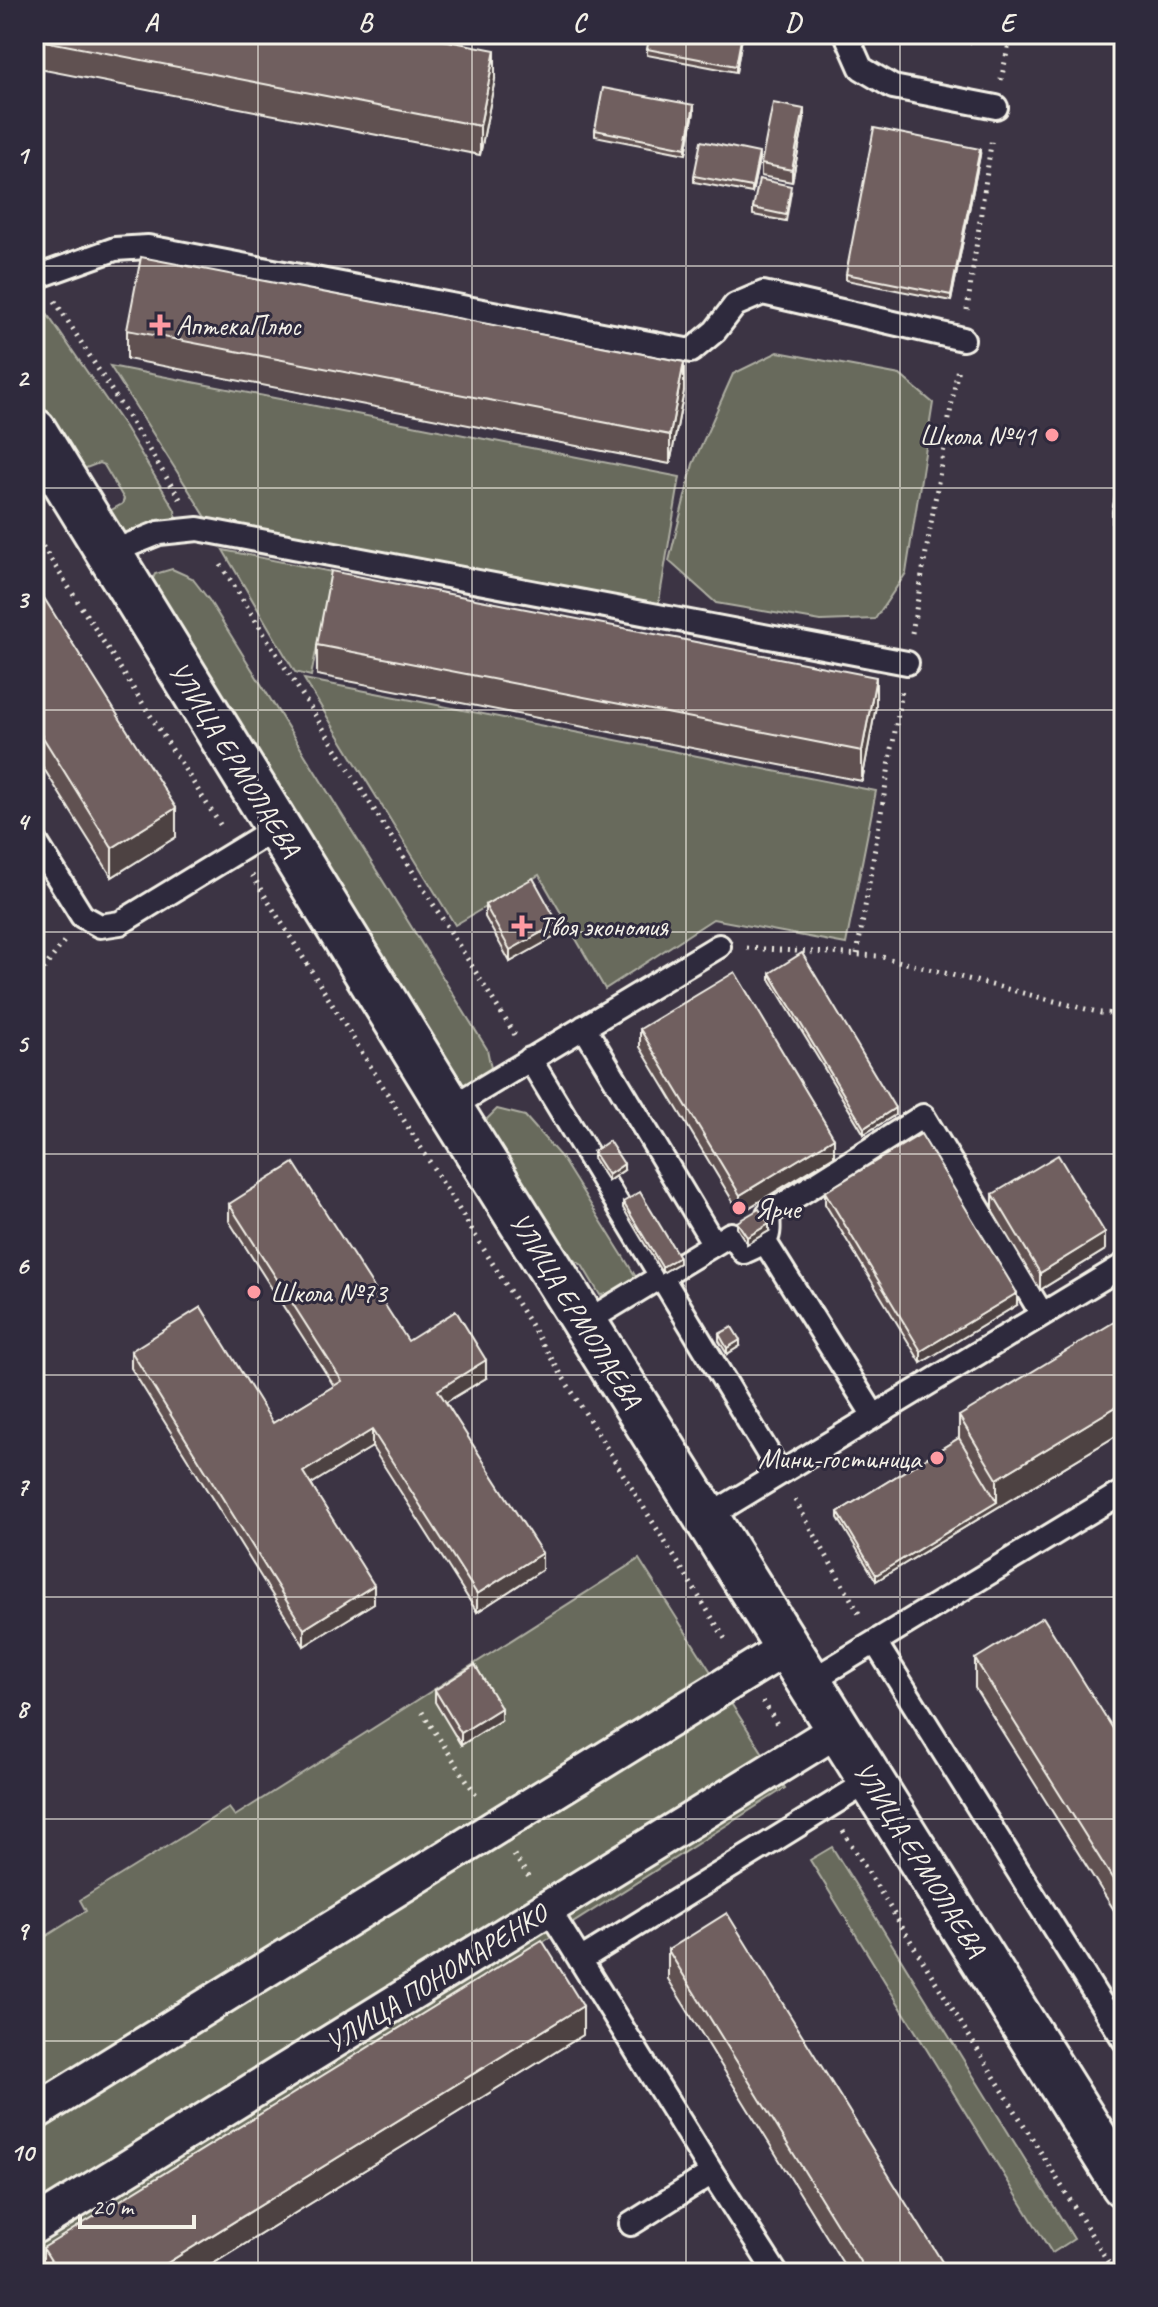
<svg xmlns="http://www.w3.org/2000/svg" width="1158" height="2307" font-family="Caveat,sans-serif">
<style>
.green{fill:#676a5c;stroke:#aeaea2;stroke-width:2}
.lines{fill:none;stroke-linecap:round;stroke-linejoin:round}
.service-casing{stroke:#f4f1e8;stroke-width:28}
.pedestrian-casing{stroke:#f4f1e8;stroke-width:40}
.minor-casing{stroke:#f4f1e8;stroke-width:50}
.path{stroke:#f4f1e8;stroke-width:5;stroke-dasharray:2 6;stroke-linecap:butt}
.service{stroke:#2f2a3d;stroke-width:22}
.pedestrian{stroke:#2f2a3d;stroke-width:34}
.minor{stroke:#2f2a3d;stroke-width:44}
.wall{fill:#605151;stroke:#f4f1e8;stroke-width:2}
.shaded-wall{fill:#4e4242;stroke:#f4f1e8;stroke-width:2}
.building{fill:#705e5e;stroke:#f4f1e8;stroke-width:2}
.grid{fill:none;stroke:#f4f1e8;stroke-width:2;stroke-opacity:0.55}
.poi-dot{fill:#ff9aa2;stroke:#2f2a3d;stroke-width:3}
.labels{text-anchor:middle;dominant-baseline:central;stroke-width:6;stroke-linejoin:round;paint-order:stroke}
.poi-label{font-size:28px;fill:#f4f1e8;stroke:#2f2a3d;text-anchor:start}
.street-label{font-size:28px;fill:#f4f1e8;stroke:#2f2a3d}
.neatline{fill:none;stroke:#f4f1e8;stroke-width:3}
.grid-label{font-size:26px;text-anchor:middle;font-weight:bold;fill:#f4f1e8}
</style>
<rect width="100%" height="100%" fill="#3c3444"/>
<filter id="ink" filterUnits="userSpaceOnUse"><feTurbulence type="fractalNoise" baseFrequency=".0125" numOctaves="2"/><feDisplacementMap in="SourceGraphic" scale="16" xChannelSelector="R" yChannelSelector="G"/><feConvolveMatrix kernelMatrix="1 2 1 2 8 2 1 2 1" color-interpolation-filters="sRGB"/></filter>
<g filter="url(#ink)">
<path class="green" d="M 34,312 L 47,314 L 125,427 L 175,510 L 176,521 L 129,542 L 106,513 L 122,504 L 124,499 L 104,465 L 99,463 L 78,471 L 34,407 Z
M 778,352 L 900,375 L 933,403 L 906,573 L 875,619 L 821,621 L 716,603 L 669,561 L 693,464 L 733,374 Z
M 110,366 L 680,477 L 658,607 L 209,522 Z
M 223,550 L 332,572 L 311,676 L 295,672 Z
M 172,569 L 192,578 L 209,600 L 487,1049 L 492,1073 L 466,1089 L 450,1083 L 148,589 L 155,574 Z
M 304,679 L 876,791 L 846,944 L 713,919 L 605,989 L 539,875 L 455,925 Z
M 497,1109 L 525,1116 L 561,1157 L 636,1277 L 619,1293 L 600,1295 L 582,1265 L 550,1245 L 483,1123 Z
M 639,1559 L 785,1788 L 34,2266 L 34,1944 L 86,1911 L 80,1900 L 229,1808 L 235,1816 Z
M 832,1847 L 1074,2239 L 1052,2253 L 810,1860 Z"/>
<g class="lines">
<defs>
<path id="service" d="M 846,34 L 861,68 L 893,87 L 996,107
M 34,278 L 115,249 L 148,247 L 691,351 L 715,331 L 735,305 L 763,293 L 963,339
M 109,553 L 159,533 L 198,529 L 907,663
M 34,839 L 82,916 L 100,926 L 120,923 L 277,827
M 584,1027 L 714,1244
M 530,1059 L 780,1473
M 450,1108 L 719,946
M 765,1242 L 874,1416
M 584,1323 L 731,1234 L 744,1252 C 768,1241 770,1242 768,1214 L 923,1116 L 1042,1314
M 706,1518 L 1124,1265
M 875,1642 L 1124,2040
M 809,1682 L 1124,1491
M 548,1908 L 712,2173 L 776,2273
M 580,1960 L 871,1780
M 631,2224 L 712,2173"/>
<path id="pedestrian" d="M 34,2113 L 787,1647
M 34,2226 L 838,1729"/>
<path id="minor" d="M 34,431 L 450,1108 L 1124,2185"/>
</defs>
<use href="#service" class="service-casing"/>
<use href="#pedestrian" class="pedestrian-casing"/>
<use href="#minor" class="minor-casing"/>
<path class="path" d="M 1001,80 L 1011,34
M 55,301 L 182,502
M 967,310 L 992,137
M 34,533 L 221,826
M 221,565 L 515,1035
M 912,633 L 958,367
M 252,875 L 727,1642
M 747,948 L 878,956 L 1101,1013 L 1124,1014
M 857,954 L 902,690
M 34,982 L 65,940
M 795,1500 L 861,1617
M 763,1701 L 777,1724
M 422,1712 L 477,1796
M 843,1831 L 1115,2273
M 514,1855 L 531,1880"/>
<use href="#service" class="service"/>
<use href="#pedestrian" class="pedestrian"/>
<use href="#minor" class="minor"/>
</g>
<path class="wall" d="M 34,34 L 495,79 L 480,155 L 34,68 Z
M 927,34 L 972,34 L 970,43 Z
M 742,38 L 736,72 L 647,55 L 647,49 Z
M 694,112 L 686,154 L 595,136 L 595,130 Z
M 804,121 L 792,182 L 761,176 L 761,164 Z
M 980,155 L 951,301 L 846,280 L 846,274 Z
M 759,159 L 752,193 L 694,182 L 694,176 Z
M 791,192 L 786,221 L 753,215 L 753,208 Z
M 127,330 L 684,391 L 670,464 L 127,359 Z
M 1124,451 L 1124,537 L 1112,534 L 1112,512 Z
M 34,582 L 176,837 L 112,877 L 34,753 Z
M 317,645 L 876,706 L 862,781 L 317,675 Z
M 485,905 L 558,935 L 510,962 L 485,917 Z
M 770,973 L 895,1115 L 864,1134 L 770,979 Z
M 640,1029 L 834,1156 L 740,1213 L 640,1047 Z
M 593,1152 L 624,1170 L 608,1181 L 593,1158 Z
M 825,1192 L 1017,1305 L 921,1363 L 825,1204 Z
M 993,1194 L 1105,1250 L 1040,1290 L 993,1212 Z
M 623,1202 L 679,1263 L 662,1273 L 623,1208 Z
M 229,1204 L 408,1341 L 486,1378 L 446,1402 L 542,1570 L 477,1612 L 372,1447 L 311,1484 L 374,1603 L 304,1646 L 131,1368 L 131,1351 L 273,1423 L 334,1386 L 229,1221 Z
M 737,1222 L 769,1231 L 747,1244 L 737,1228 Z
M 719,1334 L 740,1346 L 727,1354 L 719,1341 Z
M 959,1416 L 1124,1431 L 876,1581 L 838,1518 L 838,1512 L 959,1438 Z
M 975,1659 L 1124,1746 L 1124,1926 L 975,1688 Z
M 435,1690 L 501,1720 L 461,1745 L 435,1702 Z
M 668,1950 L 949,2273 L 849,2273 L 668,1979 Z
M 583,2035 L 198,2273 L 43,2273 L 43,2248 Z"/>
<path class="shaded-wall" d="M 742,34 L 742,38 L 736,72 L 736,66 Z
M 495,50 L 495,79 L 480,155 L 480,126 Z
M 694,105 L 694,112 L 686,154 L 686,148 Z
M 804,109 L 804,121 L 792,182 L 792,170 Z
M 980,149 L 980,155 L 951,301 L 951,295 Z
M 759,153 L 759,159 L 752,193 L 752,187 Z
M 684,362 L 684,391 L 670,464 L 670,435 Z
M 876,677 L 876,706 L 862,781 L 862,751 Z
M 176,808 L 176,837 L 112,877 L 112,848 Z
M 558,923 L 558,935 L 510,962 L 510,950 Z
M 895,1108 L 895,1115 L 864,1134 L 864,1128 Z
M 834,1138 L 834,1156 L 740,1213 L 740,1195 Z
M 624,1164 L 624,1170 L 608,1181 L 608,1175 Z
M 769,1224 L 769,1231 L 747,1244 L 747,1237 Z
M 1105,1233 L 1105,1250 L 1040,1290 L 1040,1273 Z
M 679,1257 L 679,1263 L 662,1273 L 662,1267 Z
M 1017,1293 L 1017,1305 L 921,1363 L 921,1351 Z
M 740,1340 L 740,1346 L 727,1354 L 727,1348 Z
M 486,1360 L 486,1378 L 438,1407 L 438,1390 Z
M 1124,1402 L 1124,1431 L 876,1581 L 876,1575 L 997,1502 L 997,1479 Z
M 372,1430 L 372,1447 L 303,1489 L 303,1472 Z
M 542,1553 L 542,1570 L 477,1612 L 477,1594 Z
M 374,1585 L 374,1603 L 304,1646 L 304,1629 Z
M 501,1708 L 501,1720 L 461,1745 L 461,1733 Z
M 583,2006 L 583,2035 L 198,2273 L 151,2273 Z"/>
<path class="building" d="M 34,34 L 412,34 L 495,50 L 480,126 L 34,39 Z
M 650,34 L 742,34 L 736,66 L 647,49 Z
M 603,88 L 694,105 L 686,148 L 595,130 Z
M 773,103 L 804,109 L 792,170 L 761,164 Z
M 874,128 L 980,149 L 951,295 L 846,274 Z
M 701,141 L 759,153 L 752,187 L 694,176 Z
M 759,179 L 791,186 L 786,215 L 753,208 Z
M 141,257 L 684,362 L 670,435 L 127,330 Z
M 1124,451 L 1124,515 L 1112,512 Z
M 331,571 L 876,677 L 862,751 L 317,645 Z
M 34,582 L 176,808 L 112,848 L 34,723 Z
M 533,878 L 558,923 L 510,950 L 485,905 Z
M 802,953 L 895,1108 L 864,1128 L 770,973 Z
M 735,972 L 834,1138 L 740,1195 L 640,1029 Z
M 921,1134 L 1017,1293 L 921,1351 L 825,1192 Z
M 609,1141 L 624,1164 L 608,1175 L 593,1152 Z
M 1058,1155 L 1105,1233 L 1040,1273 L 993,1194 Z
M 294,1163 L 408,1341 L 456,1311 L 486,1360 L 438,1390 L 542,1553 L 477,1594 L 372,1430 L 303,1472 L 374,1585 L 304,1629 L 131,1351 L 201,1307 L 273,1423 L 342,1381 L 229,1204 Z
M 640,1192 L 679,1257 L 662,1267 L 623,1202 Z
M 759,1209 L 769,1224 L 747,1237 L 737,1222 Z
M 1124,1316 L 1124,1402 L 997,1479 L 959,1416 Z
M 732,1327 L 740,1340 L 727,1348 L 719,1334 Z
M 959,1438 L 997,1502 L 876,1575 L 838,1512 Z
M 1043,1617 L 1124,1746 L 1124,1897 L 975,1659 Z
M 475,1665 L 501,1708 L 461,1733 L 435,1690 Z
M 727,1913 L 949,2273 L 867,2273 L 668,1950 Z
M 542,1940 L 583,2006 L 151,2273 L 59,2273 L 43,2248 Z"/>
</g>
<path class="grid" d="M 258,34 L 258,2273M 472,34 L 472,2273M 686,34 L 686,2273M 900,34 L 900,2273M 34,266 L 1124,266M 34,488 L 1124,488M 34,710 L 1124,710M 34,932 L 1124,932M 34,1154 L 1124,1154M 34,1375 L 1124,1375M 34,1597 L 1124,1597M 34,1819 L 1124,1819M 34,2041 L 1124,2041"/>
<g class="poi-dot">
<path d="M156 313h8v8h8v8h-8v8h-8v-8h-8v-8h8z"/>
<circle cx="1052" cy="435" r="8"/>
<path d="M518 914h8v8h8v8h-8v8h-8v-8h-8v-8h8z"/>
<circle cx="739" cy="1208" r="8"/>
<circle cx="254" cy="1292" r="8"/>
<circle cx="937" cy="1458" r="8"/>
</g>
<g class="labels">
<g class="poi-label">
<text x="176" y="325">АптекаПлюс</text>
<text x="1036" y="435" text-anchor="end">Школа №41</text>
<text x="538" y="926">Твоя экономия</text>
<text x="755" y="1208">Ярче</text>
<text x="270" y="1292">Школа №73</text>
<text x="921" y="1458" text-anchor="end">Мини-гостиница</text>
</g>
<g class="street-label">
<text transform="translate(235 759) rotate(58)">УЛИЦА ЕРМОЛАЕВА</text>
<text transform="translate(576 1310) rotate(58)">УЛИЦА ЕРМОЛАЕВА</text>
<text transform="translate(920 1859) rotate(58)">УЛИЦА ЕРМОЛАЕВА</text>
<text transform="translate(436 1978) rotate(-32)">УЛИЦА ПОНОМАРЕНКО</text>
</g>
</g>
<rect width="1158" height="2307" fill="none" stroke="#2f2a3d" stroke-width="88"/>
<path d="M80 2215v12h114v-12" fill="none" stroke="#f4f1e8" stroke-width="4"/>
<text x="92" y="2215" font-size="24" fill="#f4f1e8" stroke="#2f2a3d" stroke-width="6" paint-order="stroke">20 m</text>
<rect x="44" y="44" width="1070" height="2219" class="neatline"/>
<g class="grid-label">
<text x="151" y="31">A</text>
<text x="365" y="31">B</text>
<text x="579" y="31">C</text>
<text x="793" y="31">D</text>
<text x="1007" y="31">E</text>
<text x="22" y="164">1</text>
<text x="22" y="386">2</text>
<text x="22" y="608">3</text>
<text x="22" y="830">4</text>
<text x="22" y="1052">5</text>
<text x="22" y="1274">6</text>
<text x="22" y="1495">7</text>
<text x="22" y="1717">8</text>
<text x="22" y="1939">9</text>
<text x="22" y="2161">10</text>
</g>
</svg>
